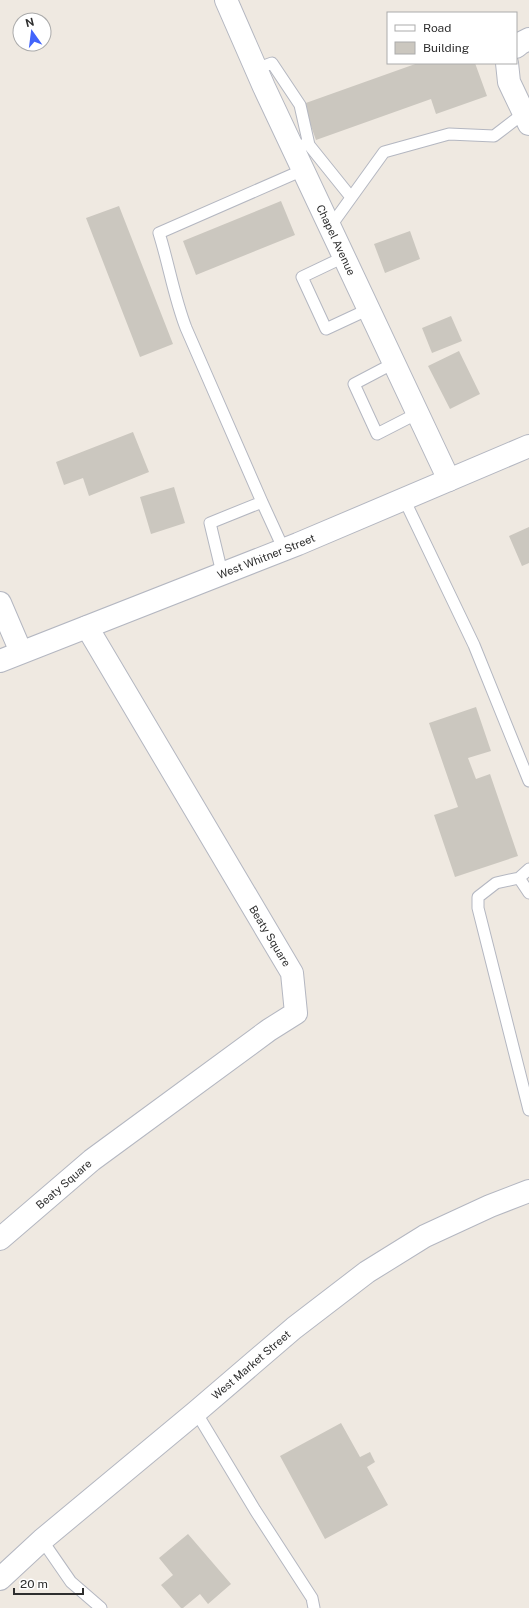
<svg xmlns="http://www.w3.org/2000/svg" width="529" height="1608" font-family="'Public Sans',sans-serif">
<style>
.building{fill:#cbc7bf}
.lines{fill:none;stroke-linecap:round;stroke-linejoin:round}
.service-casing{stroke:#b4b7c1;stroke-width:13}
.minor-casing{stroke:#b4b7c1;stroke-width:24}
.tertiary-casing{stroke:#b4b7c1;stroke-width:24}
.secondary-casing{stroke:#b4b7c1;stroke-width:24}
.service{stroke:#fff;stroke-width:11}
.minor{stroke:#fff;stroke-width:22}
.tertiary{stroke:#fff;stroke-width:22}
.secondary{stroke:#fff;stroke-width:22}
.labels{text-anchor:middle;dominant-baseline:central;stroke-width:3;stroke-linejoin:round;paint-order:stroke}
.street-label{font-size:11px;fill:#2e2e2e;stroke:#fff}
</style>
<rect width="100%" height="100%" fill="#efe9e1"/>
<path class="building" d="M 418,63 L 475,63 L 487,96 L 436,114 L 431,99 L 316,140 L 303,104 Z
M 281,201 L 295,235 L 196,275 L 183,241 Z
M 119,206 L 173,344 L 140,357 L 86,218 Z
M 410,231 L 420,259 L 385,273 L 374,244 Z
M 451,316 L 462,341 L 432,353 L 422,328 Z
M 459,351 L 480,394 L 450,409 L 428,366 Z
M 133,432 L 149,472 L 89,496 L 83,478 L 64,485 L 56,462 Z
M 174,487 L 185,523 L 151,534 L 140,497 Z
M 529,527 L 529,563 L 522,566 L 509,536 Z
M 476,707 L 491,751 L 468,758 L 476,779 L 490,774 L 518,856 L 455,877 L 434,815 L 458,807 L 429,723 Z
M 341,1423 L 360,1457 L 370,1452 L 375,1462 L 367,1467 L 388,1505 L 325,1539 L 280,1456 Z
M 188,1534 L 231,1584 L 208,1604 L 200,1594 L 183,1608 L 181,1608 L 161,1585 L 173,1575 L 159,1558 Z"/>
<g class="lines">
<defs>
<path id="service" d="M 256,69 L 272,63 L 300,105 L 309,145
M 302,145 L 309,145 L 350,196
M 330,227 L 384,152 L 449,134 L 494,136 L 524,113
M 344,257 L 302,277 L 326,329 L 369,309
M 394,363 L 354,384 L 377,434 L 418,413
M 404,499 L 474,645 L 529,781
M 262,502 L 186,328 C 174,297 169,265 159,233 L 303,170
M 222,573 L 210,523 L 262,502 L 284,550
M 529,869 L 519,878 L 496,883 L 478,897 L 478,908 L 529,1110
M 519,878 L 529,893
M 196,1412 L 255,1510 L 312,1598 L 314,1608
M 42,1540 L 71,1582 L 101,1608"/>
<g id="minor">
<path id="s1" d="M 226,0 L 264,87 L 449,480"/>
<path d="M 516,47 L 521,43 L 529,39"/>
<path d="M 507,63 L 509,82 L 529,124"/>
<path d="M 0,603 L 21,652"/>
<path id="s2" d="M 0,1239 L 92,1160 L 269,1030 L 296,1013 L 292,973 L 87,627"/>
</g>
<g id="tertiary">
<path id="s3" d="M 0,1579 L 42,1540 L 196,1412 L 294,1328 L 367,1272 L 425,1236 L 490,1206 L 529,1191"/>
</g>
<g id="secondary">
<path id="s4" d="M 0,661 L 298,544 L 529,446"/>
</g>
</defs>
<use href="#service" class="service-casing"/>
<use href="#minor" class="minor-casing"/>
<use href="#tertiary" class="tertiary-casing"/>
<use href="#secondary" class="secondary-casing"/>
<use href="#service" class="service"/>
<use href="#minor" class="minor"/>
<use href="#tertiary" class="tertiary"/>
<use href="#secondary" class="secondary"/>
</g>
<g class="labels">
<g class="street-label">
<text stroke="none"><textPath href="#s1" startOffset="264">Chapel Avenue</textPath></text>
<text stroke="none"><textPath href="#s4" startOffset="286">West Whitner Street</textPath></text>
<text transform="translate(270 936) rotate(59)">Beaty Square</text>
<text stroke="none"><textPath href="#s2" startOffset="84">Beaty Square</textPath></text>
<text stroke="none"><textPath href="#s3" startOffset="330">West Market Street</textPath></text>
</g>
</g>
<rect x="387" y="12" width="130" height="52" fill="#ffffff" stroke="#ababab"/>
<rect x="395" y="25" width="20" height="6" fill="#ffffff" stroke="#ababab"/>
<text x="423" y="32" font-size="12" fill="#2e2e2e">Road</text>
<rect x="395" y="42" width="20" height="12" fill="#cbc7bf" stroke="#ababab"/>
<text x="423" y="52" font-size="12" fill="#2e2e2e">Building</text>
<g transform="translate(32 32) rotate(346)"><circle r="19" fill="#ffffff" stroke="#ababab"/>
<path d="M0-3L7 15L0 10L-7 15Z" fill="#4264fb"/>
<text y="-6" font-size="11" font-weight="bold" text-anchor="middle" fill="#2e2e2e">N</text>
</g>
<path d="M14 1588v6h69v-6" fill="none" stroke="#2e2e2e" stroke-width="2"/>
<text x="20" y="1588" font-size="12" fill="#2e2e2e" stroke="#ffffff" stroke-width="3" paint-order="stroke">20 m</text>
</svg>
